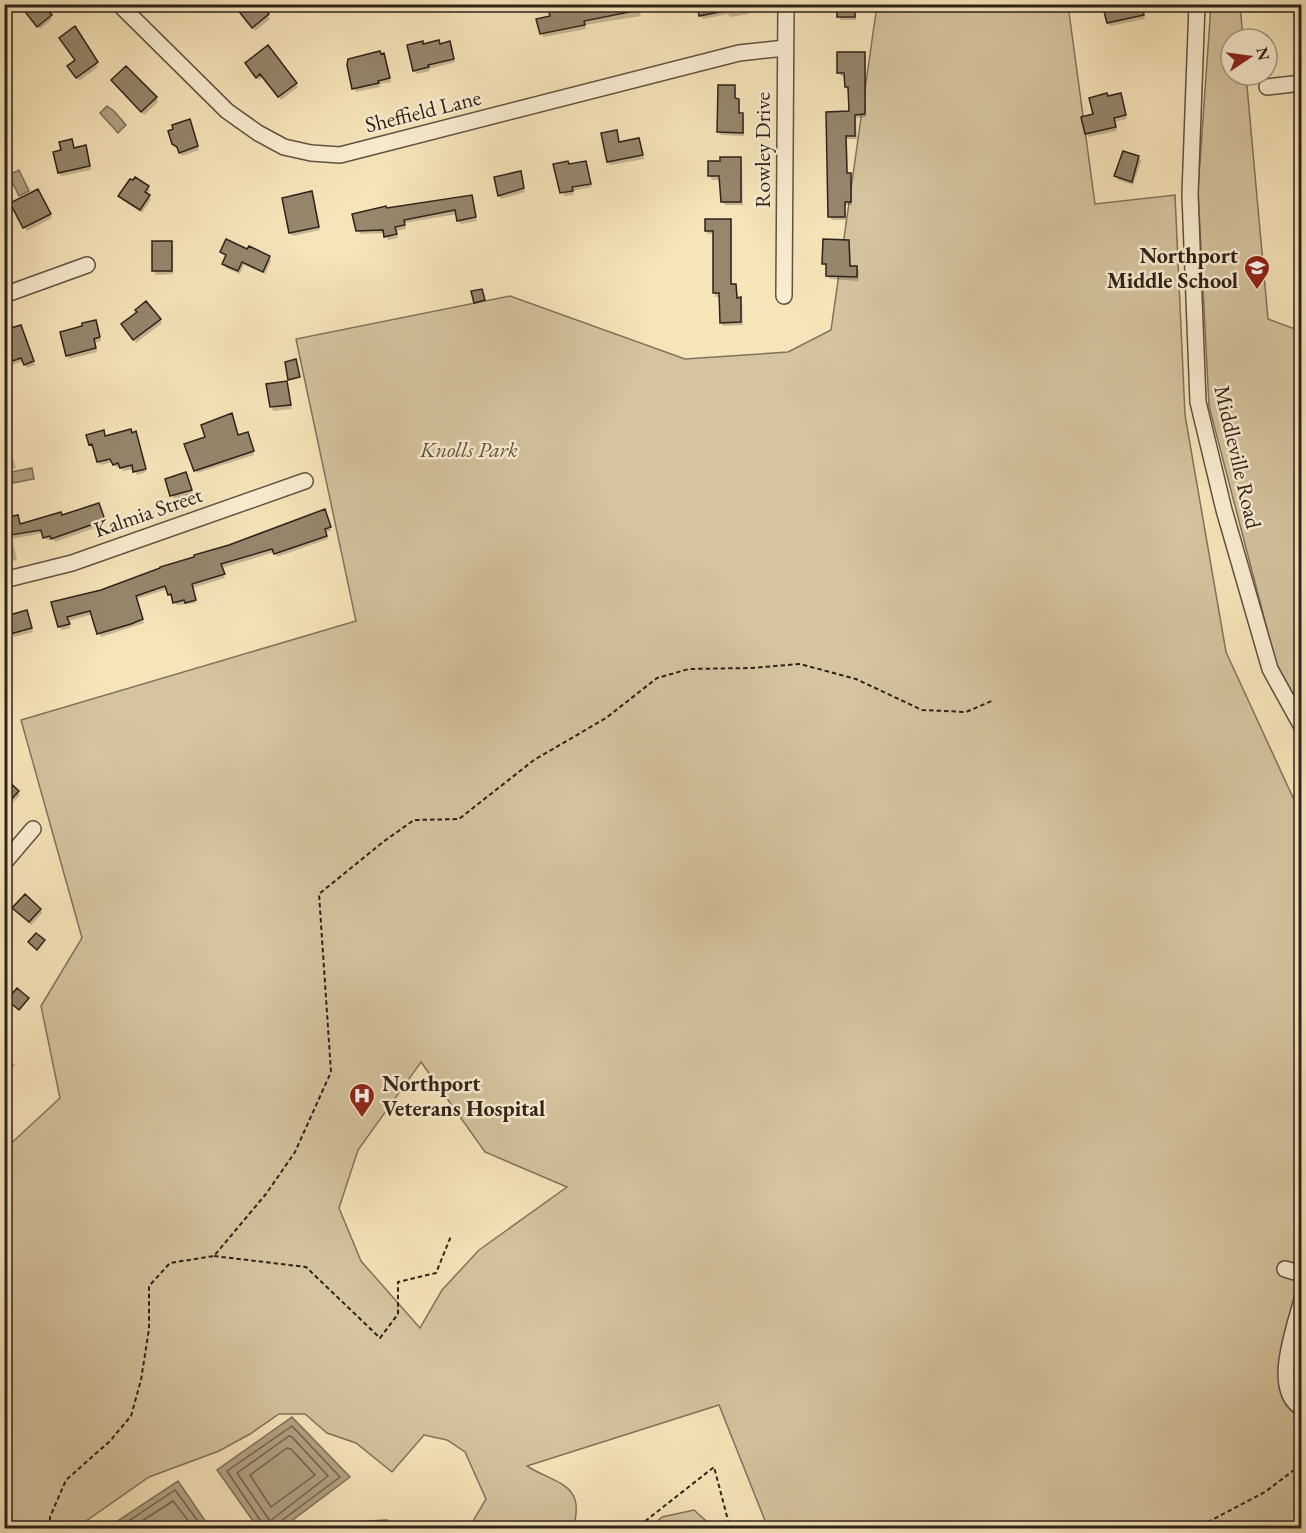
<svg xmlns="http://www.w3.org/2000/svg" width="1306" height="1533" font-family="'EB Garamond',serif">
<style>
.green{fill:#d5c49f;stroke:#81735c;stroke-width:1.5;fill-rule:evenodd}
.water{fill:#b2a384;stroke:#7d6f5a;stroke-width:1.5}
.shadow{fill:#0003}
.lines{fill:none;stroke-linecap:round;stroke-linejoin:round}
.shore{stroke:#70624f;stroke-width:1.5}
.building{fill:#96876d;stroke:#2d221a;stroke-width:1.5}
.minor-casing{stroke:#605342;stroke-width:18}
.path{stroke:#2d221a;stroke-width:2;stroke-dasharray:4.5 3;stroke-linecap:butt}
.minor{stroke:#faeed2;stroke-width:15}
.labels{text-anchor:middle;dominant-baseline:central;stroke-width:5;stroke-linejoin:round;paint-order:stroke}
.street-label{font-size:22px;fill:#2d221a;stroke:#faeed2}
.poi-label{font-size:22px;font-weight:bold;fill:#2d221a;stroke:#faeed2;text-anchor:end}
.park-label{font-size:22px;font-style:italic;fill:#5f5342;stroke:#faeed2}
</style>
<rect width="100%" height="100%" fill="#f7e5ba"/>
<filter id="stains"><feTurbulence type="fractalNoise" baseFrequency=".00333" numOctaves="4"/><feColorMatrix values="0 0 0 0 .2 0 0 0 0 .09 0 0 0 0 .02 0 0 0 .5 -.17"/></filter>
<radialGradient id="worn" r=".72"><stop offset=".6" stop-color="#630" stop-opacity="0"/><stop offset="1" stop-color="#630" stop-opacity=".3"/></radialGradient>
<path class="green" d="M 877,5 L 1068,5 L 1095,204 L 1175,195 L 1185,415 L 1226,652 L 1301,815 L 1301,1528 L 768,1528 L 719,1405 L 527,1466 C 555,1484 587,1483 573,1528 L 469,1528 L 486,1499 L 465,1452 L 447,1440 L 424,1435 L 392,1472 L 356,1443 L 327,1433 L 305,1414 L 279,1414 L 250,1434 L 219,1451 L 149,1477 L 76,1528 L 5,1528 L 5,1149 L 60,1098 L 41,1006 L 82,938 L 21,720 L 356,621 L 296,339 L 510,296 L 685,359 L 788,352 L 831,330 ZM 421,1062 L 485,1152 L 567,1187 L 479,1250 L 442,1290 L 420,1328 L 361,1261 L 339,1208 L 358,1150 Z
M 1211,5 L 1240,5 L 1243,39 L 1231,39 L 1231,75 L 1246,75 L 1268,319 L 1298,330 L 1301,335 L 1301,709 L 1276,663 L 1209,406 L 1198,190 Z
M 694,1510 L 714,1528 L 673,1528 L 671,1524 L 662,1528 L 650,1528 L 662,1517 Z
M 387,1520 L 402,1528 L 339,1528 L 349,1522 Z"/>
<path class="water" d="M 107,106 L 114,111 L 126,125 L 118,133 L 100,113 Z
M 19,170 L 29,191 L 19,196 L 9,175 Z
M 32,468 L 34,479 L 13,483 L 13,481 L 10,481 L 9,475 L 11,475 L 11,472 Z
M 292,1417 L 350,1477 L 282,1528 L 258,1528 L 217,1470 Z
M 178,1481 L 210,1528 L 107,1528 Z"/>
<path class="shadow" d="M 20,4 L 50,16 L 52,19 L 40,29 Z
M 240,4 L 265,4 L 267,8 L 264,10 L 270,19 L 255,31 L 240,12 Z
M 552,4 L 570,4 L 572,12 L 638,4 L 641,16 L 585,25 L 586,29 L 543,37 L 541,33 L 552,17 Z
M 704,4 L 747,4 L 749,14 L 730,17 L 728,14 L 703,19 L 701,16 Z
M 839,4 L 856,4 L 856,20 L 841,20 L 839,16 Z
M 1142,4 L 1145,19 L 1110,26 L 1108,23 Z
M 74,28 L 98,67 L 79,81 L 71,70 L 76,60 Z
M 449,43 L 455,62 L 429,69 L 430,71 L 417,74 L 414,71 L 424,46 Z
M 268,47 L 298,87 L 281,100 L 263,77 L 259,80 L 249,67 Z
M 864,53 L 866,57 L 866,117 L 856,118 L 857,139 L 847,139 L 848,175 L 852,178 L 852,205 L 846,205 L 846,220 L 832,220 L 830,216 L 850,113 L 846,76 L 841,76 L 839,73 Z
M 385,58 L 391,82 L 379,84 L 380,87 L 356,92 L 354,88 Z
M 115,84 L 156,98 L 158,102 L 144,115 Z
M 734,87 L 736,90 L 736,100 L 740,104 L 740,114 L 744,118 L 744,136 L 721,135 L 719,132 Z
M 1120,95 L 1127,119 L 1115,122 L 1117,131 L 1088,137 L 1083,118 L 1095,116 L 1108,98 Z
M 191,124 L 199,150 L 182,156 L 174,144 Z
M 618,135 L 620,144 L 640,144 L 644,159 L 610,165 L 608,161 Z
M 72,141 L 75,149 L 87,151 L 91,170 L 61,176 L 59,173 L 63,152 Z
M 1138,157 L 1141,161 L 1133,185 L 1118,180 L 1116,176 Z
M 740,158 L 742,162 L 743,205 L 725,205 L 723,202 L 721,180 L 712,180 L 710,176 Z
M 585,162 L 592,187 L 573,191 L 574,195 L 564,196 L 555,165 L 569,165 Z
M 522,177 L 525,192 L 501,199 L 499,195 Z
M 133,182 L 148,187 L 150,191 L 147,195 L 151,199 L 142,213 L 122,200 L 120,196 Z
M 37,191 L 52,218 L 27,231 L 12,204 Z
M 312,193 L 320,230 L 293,236 L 290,233 Z
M 471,196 L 477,221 L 460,224 L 457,214 L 405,223 L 406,229 L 396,231 L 398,238 L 388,240 L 385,233 L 360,234 L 358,230 Z
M 730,221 L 732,224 L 732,285 L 735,285 L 737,289 L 738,299 L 742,303 L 743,325 L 723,326 L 721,322 L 720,297 L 716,297 L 714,293 L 714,234 L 708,234 L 706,231 Z
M 848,241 L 850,245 L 851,268 L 857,268 L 859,272 L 858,281 L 830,279 L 827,276 L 828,268 L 824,264 Z
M 171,242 L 173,246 L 173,274 L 156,275 L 154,271 Z
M 248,251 L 269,257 L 271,261 L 265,274 L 244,265 L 240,274 L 226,268 L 224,264 L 227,257 L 222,252 Z
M 160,320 L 162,323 L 136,343 L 125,328 Z
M 97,325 L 101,341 L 95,343 L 97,352 L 69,359 L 67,355 L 84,327 Z
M 23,330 L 35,365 L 27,368 L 24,361 L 9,366 L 7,363 Z
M 286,382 L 292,409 L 273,411 L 267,385 Z
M 233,418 L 238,437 L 249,437 L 254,455 L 197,473 L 195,470 L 207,438 Z
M 103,432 L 105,437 L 132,434 L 137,437 L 146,472 L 137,475 L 134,469 L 123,471 L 120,467 L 117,468 L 113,462 L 100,465 L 94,447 L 92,448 L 90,444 Z
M 4,450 L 10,450 L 16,468 L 4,471 Z
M 188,478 L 193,494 L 174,499 L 167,480 Z
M 100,508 L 106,524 L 55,542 L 53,539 L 47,540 L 43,533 L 12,539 L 17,560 L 4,563 L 4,530 L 11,528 L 17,517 L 21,526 Z
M 326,514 L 331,531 L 326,532 L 328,539 L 277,557 L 275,552 L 222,568 L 225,578 L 192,588 L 196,603 L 177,605 L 167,589 L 137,599 L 144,623 L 101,637 L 93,614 L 68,621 L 70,628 L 62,630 L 60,627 L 53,603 L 101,592 Z
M 27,612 L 33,632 L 14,637 L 12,634 Z
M 4,779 L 20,795 L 4,812 Z
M 14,908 L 40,910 L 42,913 L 31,925 Z
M 4,941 L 11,949 L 4,956 Z
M 4,1034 L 11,1040 L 4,1047 Z
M 7,1058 L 15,1065 L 4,1077 L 4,1061 Z"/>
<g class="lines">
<path class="shore" d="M 289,1436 L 292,1437 L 328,1476 L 270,1521 L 237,1473 Z
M 287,1448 L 291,1449 L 315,1475 L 271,1507 L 250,1475 Z
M 118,1528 L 175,1490 L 203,1528
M 131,1528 L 173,1501 L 194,1528
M 262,1528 L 262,1523 L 227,1471 L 292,1426 L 340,1477 L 281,1521 L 279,1528"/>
</g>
<path class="building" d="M 19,4 L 43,4 L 52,15 L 37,27 Z
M 233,4 L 262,4 L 269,14 L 252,28 Z
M 547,4 L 570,4 L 572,11 L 599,4 L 644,4 L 645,9 L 584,21 L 585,25 L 540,34 L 536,19 L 550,16 Z
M 697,4 L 730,4 L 730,10 L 699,16 Z
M 837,4 L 855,4 L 855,17 L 837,17 Z
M 1102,4 L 1142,4 L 1144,15 L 1107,23 Z
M 75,26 L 98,62 L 76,78 L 67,66 L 75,60 L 59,38 Z
M 439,40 L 440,44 L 450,41 L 454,59 L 428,65 L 429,67 L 413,71 L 407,45 L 423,41 L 423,44 Z
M 268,45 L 297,83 L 278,97 L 260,74 L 256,78 L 245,63 Z
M 380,51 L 381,54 L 384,53 L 390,78 L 378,81 L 379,83 L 352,89 L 347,65 L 348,59 Z
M 837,52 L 865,52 L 865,114 L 855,115 L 855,136 L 846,136 L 847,173 L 851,173 L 851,202 L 845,202 L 845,217 L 828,217 L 826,112 L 849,111 L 848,87 L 845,87 L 844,73 L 837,73 Z
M 126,66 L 157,97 L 141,112 L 111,80 Z
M 718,85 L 735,85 L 735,98 L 739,99 L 739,113 L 743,113 L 743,133 L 717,132 Z
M 1107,93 L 1108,96 L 1121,93 L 1126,115 L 1114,118 L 1116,127 L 1085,134 L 1081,117 L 1093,114 L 1089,98 Z
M 190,119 L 198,146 L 179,153 L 177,147 L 172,144 L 168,131 L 173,129 L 172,125 Z
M 617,130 L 619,142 L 639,138 L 643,155 L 607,162 L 601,133 Z
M 72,139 L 74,148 L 86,145 L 90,166 L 58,173 L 53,152 L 61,150 L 59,142 Z
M 1123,151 L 1139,156 L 1132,182 L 1114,176 Z
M 720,157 L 741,157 L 741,202 L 721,202 L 719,176 L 708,176 L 708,161 L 720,161 Z
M 568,161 L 569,164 L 586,161 L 591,184 L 572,187 L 573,191 L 560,193 L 553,164 Z
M 521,171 L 524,188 L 498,196 L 494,177 Z
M 135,177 L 149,186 L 145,192 L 150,195 L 140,210 L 118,196 L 130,179 L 133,180 Z
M 38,189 L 51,214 L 23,228 L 10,203 Z
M 312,191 L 319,227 L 289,233 L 282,198 Z
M 472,195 L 476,217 L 457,221 L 455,210 L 404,220 L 405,225 L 395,227 L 397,234 L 384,237 L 383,230 L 356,231 L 352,214 L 386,206 L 387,208 Z
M 705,219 L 731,219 L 731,284 L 736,284 L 737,298 L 741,297 L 741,322 L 720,323 L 719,293 L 713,293 L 713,231 L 705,231 Z
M 226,239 L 247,249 L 249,246 L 270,256 L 263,272 L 242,262 L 238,271 L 222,264 L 226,255 L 220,252 Z
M 823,239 L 849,240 L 850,266 L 857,266 L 857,277 L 826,276 L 826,264 L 822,264 Z
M 152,241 L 172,241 L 172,271 L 152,271 Z
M 482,289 L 485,300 L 474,303 L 471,291 Z
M 146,301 L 161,319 L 133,340 L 121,324 L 137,312 L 135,310 Z
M 96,320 L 100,337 L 94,339 L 96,348 L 66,356 L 60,332 L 82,326 L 82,323 Z
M 21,325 L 34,361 L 24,365 L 21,358 L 4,364 L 4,330 Z
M 296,359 L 300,377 L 288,380 L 285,362 Z
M 287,381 L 291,405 L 270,407 L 266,384 Z
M 232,413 L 238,435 L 248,432 L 254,451 L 194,471 L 184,444 L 205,437 L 201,425 Z
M 131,429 L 132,433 L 136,431 L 146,469 L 133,472 L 132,465 L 120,468 L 118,463 L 113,465 L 110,459 L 97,462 L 92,444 L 89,445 L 86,435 L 104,430 L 105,436 Z
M 186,472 L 192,490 L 170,496 L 165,479 Z
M 99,503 L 105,520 L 51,539 L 50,536 L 43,538 L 41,530 L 11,535 L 8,517 L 18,515 L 20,524 L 61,512 L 62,515 Z
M 325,509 L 331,527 L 325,529 L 327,536 L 274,554 L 272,549 L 221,564 L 225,574 L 192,584 L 196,600 L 185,603 L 184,600 L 173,603 L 171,594 L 168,595 L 165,586 L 136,596 L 143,619 L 131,624 L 97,634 L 90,611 L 67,617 L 70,624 L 58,627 L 51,602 L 101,590 L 160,568 L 160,567 L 194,557 L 194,555 L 229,545 Z
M 27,610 L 32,628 L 10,634 L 6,616 Z
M 4,777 L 19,791 L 4,807 Z
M 25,894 L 41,909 L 29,922 L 12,908 Z
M 36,933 L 45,940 L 37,950 L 28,942 Z
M 17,988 L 29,998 L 19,1010 L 7,1000 Z"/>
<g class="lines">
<defs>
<path id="minor" d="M 119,4 L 227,111 L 258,133 L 284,147 L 311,153 L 340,155 L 739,53 L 785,48
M 1197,4 L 1190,194 L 1198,402 L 1224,510 L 1270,669 L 1302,727
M 1267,87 L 1302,83
M 4,295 L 87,265
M 784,296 L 786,4
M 4,580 L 72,563 L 305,481
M 4,863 L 33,829
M 1285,1269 L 1302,1274
M 1302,1299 C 1295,1328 1270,1390 1302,1408"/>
</defs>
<use href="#minor" class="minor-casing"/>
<path class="path" d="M 214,1256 L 306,1267 L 380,1338 L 398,1314 L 398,1282 L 436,1273 L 451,1236
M 50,1528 L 50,1517 L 66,1480 L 110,1441 L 131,1416 L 141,1380 L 149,1329 L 149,1286 L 170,1263 L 214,1256 L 266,1194 L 295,1152 L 331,1072 L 319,894 L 383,842 L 414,820 L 459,819 L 534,760 L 606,718 L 657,678 L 689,669 L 751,668 L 800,664 L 856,679 L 922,710 L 966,712 L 994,700
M 632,1528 L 639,1526 L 714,1467 L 730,1528
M 1163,1528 L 1208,1522 L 1265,1492 L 1302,1464"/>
<use href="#minor" class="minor"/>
</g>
<defs>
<symbol id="school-pin" viewBox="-11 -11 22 30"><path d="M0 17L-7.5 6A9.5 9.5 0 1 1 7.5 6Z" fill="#8f2418" stroke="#faeed2"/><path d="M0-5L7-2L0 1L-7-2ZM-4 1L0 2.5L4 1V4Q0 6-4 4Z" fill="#fff"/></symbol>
<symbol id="hospital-pin" viewBox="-11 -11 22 30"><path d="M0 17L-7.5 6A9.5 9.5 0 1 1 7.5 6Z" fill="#8f2418" stroke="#faeed2"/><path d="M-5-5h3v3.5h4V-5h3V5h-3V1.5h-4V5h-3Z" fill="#fff"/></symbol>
</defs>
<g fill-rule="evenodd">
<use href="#school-pin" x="1242" y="253" width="30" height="40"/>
<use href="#hospital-pin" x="347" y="1081" width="30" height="40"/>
</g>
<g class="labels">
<g class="street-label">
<text transform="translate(423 111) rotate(-14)">Sheffield Lane</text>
<text transform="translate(762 150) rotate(-90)">Rowley Drive</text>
<text transform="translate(1238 457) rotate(77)">Middleville Road</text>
<text transform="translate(148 512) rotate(-19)">Kalmia Street</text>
</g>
<g class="poi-label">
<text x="1238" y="255">Northport<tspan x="1238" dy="25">Middle School</tspan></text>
<text x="382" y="1083" text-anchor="start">Northport<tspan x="382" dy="25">Veterans Hospital</tspan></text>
</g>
<g class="park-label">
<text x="469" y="449">Knolls Park</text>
</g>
</g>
<rect width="1306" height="1533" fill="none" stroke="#f7e5ba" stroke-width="24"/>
<rect x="6" y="6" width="1294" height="1521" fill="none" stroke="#2d221a" stroke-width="3"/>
<rect x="12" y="12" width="1282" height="1509" fill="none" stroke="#2d221a" stroke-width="1.5"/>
<g transform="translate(1249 57) rotate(77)"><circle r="28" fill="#faeed2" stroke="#a89c88" stroke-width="1.5"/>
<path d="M0-4.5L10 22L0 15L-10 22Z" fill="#8f2418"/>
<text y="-9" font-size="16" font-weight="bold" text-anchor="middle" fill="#2d221a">N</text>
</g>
<rect width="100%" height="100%" filter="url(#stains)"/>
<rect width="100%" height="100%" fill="url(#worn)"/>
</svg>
